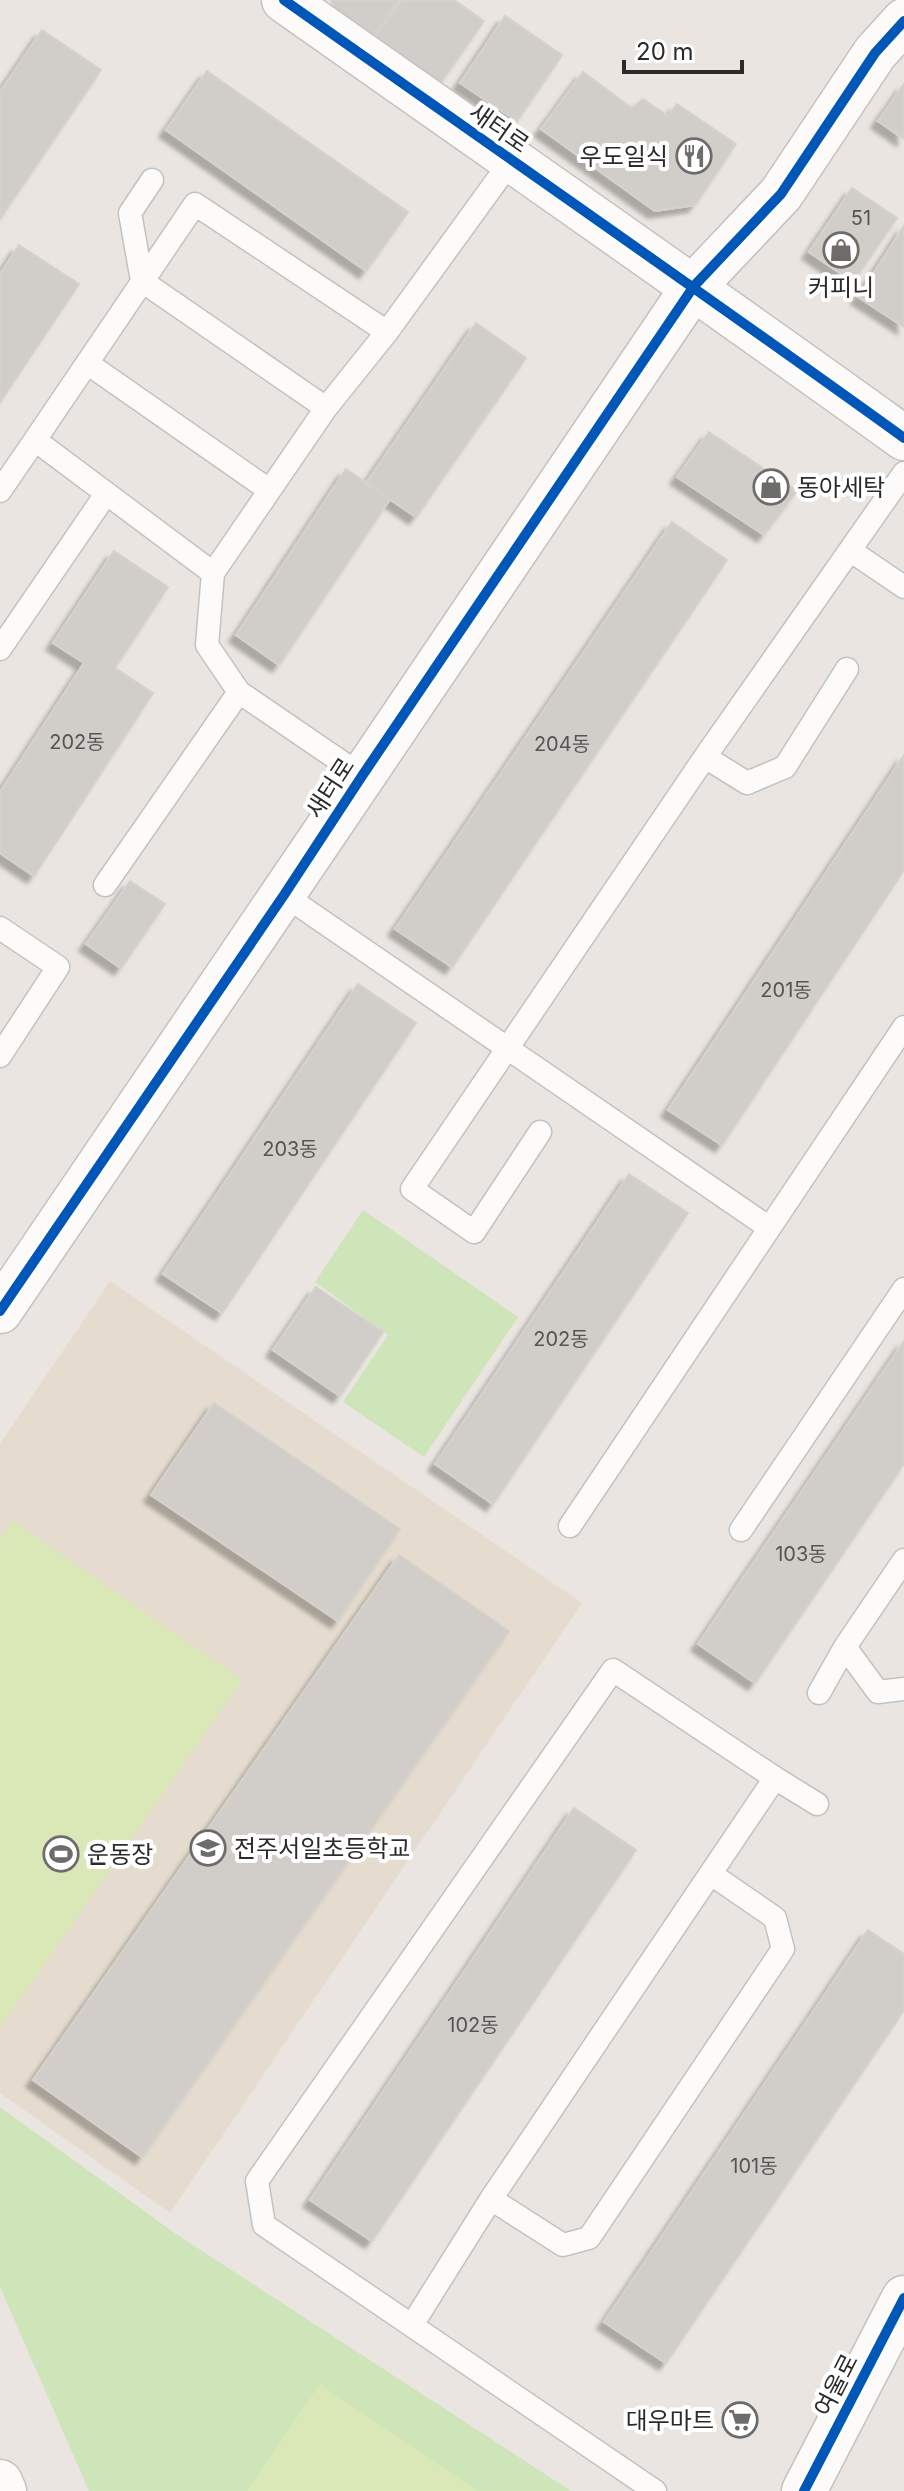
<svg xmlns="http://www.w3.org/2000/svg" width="904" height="2491" font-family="Inter,'Noto Sans KR',sans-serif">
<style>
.education{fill:#e5dccf}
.green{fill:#cee4b9}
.pitch{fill:#dae8b7}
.building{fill:#d1ceca;stroke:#d5d1cd;stroke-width:2;filter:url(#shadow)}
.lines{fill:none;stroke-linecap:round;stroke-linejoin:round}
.lane-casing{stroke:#c3c2c2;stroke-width:25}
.street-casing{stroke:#c3c2c2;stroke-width:47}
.secondary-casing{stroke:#c3c2c2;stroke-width:47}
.lane{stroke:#fcfbfa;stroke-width:22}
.street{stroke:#fcfbfa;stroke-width:44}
.secondary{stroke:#fcfbfa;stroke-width:44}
.cycleway-casing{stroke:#fff;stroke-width:15}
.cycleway{stroke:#0057b8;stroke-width:10}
.labels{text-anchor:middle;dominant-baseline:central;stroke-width:8;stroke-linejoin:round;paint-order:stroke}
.number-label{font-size:20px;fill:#555454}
.street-label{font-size:24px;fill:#2b2b2b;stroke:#fff}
.poi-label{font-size:24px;fill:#2b2b2b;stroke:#fff;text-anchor:start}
</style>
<defs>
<filter id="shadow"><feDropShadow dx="-7" dy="7" stdDeviation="2" flood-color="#0004"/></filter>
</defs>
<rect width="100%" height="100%" fill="#eae5e0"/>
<path class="education" d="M 110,1281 L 582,1603 L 170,2213 L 0,2093 L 0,1444 Z"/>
<path class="green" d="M 363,1210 L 518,1317 L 424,1457 L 343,1402 L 388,1335 L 315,1282 Z
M 0,2107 L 176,2234 L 571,2491 L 89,2491 L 0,2287 Z"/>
<path class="pitch" d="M 13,1521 L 242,1680 L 0,2028 L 0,1540 Z
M 320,2384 L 477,2491 L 247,2491 Z"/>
<path class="building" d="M 331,0 L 399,0 L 373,37 L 335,10 Z
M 402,0 L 454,0 L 484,21 L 439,85 L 374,39 Z
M 505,16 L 562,55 L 517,121 L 460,83 Z
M 42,30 L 101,70 L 0,219 L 0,92 Z
M 207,71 L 408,212 L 366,271 L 166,130 Z
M 583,72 L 632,108 L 643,99 L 668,116 L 677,104 L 736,144 L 695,205 L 655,211 L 541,129 Z
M 904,84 L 904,139 L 878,121 Z
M 852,188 L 897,218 L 853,282 L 809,252 Z
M 904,226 L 904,327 L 858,297 Z
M 19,245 L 79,284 L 0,402 L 0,274 Z
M 476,323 L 526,358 L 416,517 L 366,483 Z
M 709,432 L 797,491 L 764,535 L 677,477 Z
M 346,469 L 390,499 L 279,665 L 236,635 Z
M 672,522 L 727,560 L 452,967 L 395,929 Z
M 114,551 L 168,587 L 115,668 L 153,693 L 34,876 L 0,853 L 0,792 L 84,663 L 53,643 Z
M 904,755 L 904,870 L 722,1145 L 668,1110 Z
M 130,881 L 165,904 L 121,968 L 86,944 Z
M 358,984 L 416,1023 L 222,1313 L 163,1274 Z
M 629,1174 L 688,1213 L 493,1504 L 435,1464 Z
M 316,1287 L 383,1332 L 340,1396 L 273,1350 Z
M 904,1341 L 904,1464 L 755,1683 L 698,1644 Z
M 214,1403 L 400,1529 L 338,1621 L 151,1495 Z
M 399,1555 L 509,1631 L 142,2157 L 33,2080 Z
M 574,1808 L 636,1850 L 372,2241 L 310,2200 Z
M 868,1930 L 904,1954 L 904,2010 L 666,2363 L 604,2322 Z"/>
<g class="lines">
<defs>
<path id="lane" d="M 152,180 L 130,213 L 142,281 L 326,408
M 87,363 L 269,490
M 0,491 L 35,440
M 851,551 L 904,587
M 213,573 L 35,440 L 195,204 L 387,332
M 0,649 L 106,494
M 239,692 L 362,776
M 705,757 L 747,783 L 785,767 L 847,669
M 105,885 L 239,692 L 207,645 L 213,573 L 326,408 L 387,332 L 511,161
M 284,895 L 768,1227
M 0,928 L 58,967 L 0,1056
M 540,1132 L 474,1232 L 412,1189 L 705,757 L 904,473
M 570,1526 L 904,1027
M 741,1530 L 904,1289
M 845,1647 L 878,1692 L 904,1689
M 819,1693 L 845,1647 L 904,1560
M 491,2199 L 563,2245 L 589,2238 L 783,1949 L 775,1918 L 711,1874
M 412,2325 L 491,2199 L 775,1778 L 817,1804
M 655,2491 L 264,2225 L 257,2181 L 613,1670 L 775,1778"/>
<path id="street" d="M 694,286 L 781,194 L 875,53 L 904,21"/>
<path id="secondary" d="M 284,0 C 491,146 699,290 904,438
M 0,1311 C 233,970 462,628 694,286
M 0,2482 L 4,2491
M 804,2491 L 904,2298"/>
</defs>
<use href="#lane" class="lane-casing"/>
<use href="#street" class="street-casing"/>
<use href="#secondary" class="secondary-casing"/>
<use href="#lane" class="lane"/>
<use href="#street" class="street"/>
<use href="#secondary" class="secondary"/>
<defs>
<path id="cycleway" d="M 284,0 C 491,146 699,290 904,438
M 0,1311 L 284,895 L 362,776 L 694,286 L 781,194 L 875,53 L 904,21
M 804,2491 L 904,2298"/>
</defs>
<use href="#cycleway" class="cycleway-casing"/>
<use href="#cycleway" class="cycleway"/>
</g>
<defs>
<symbol id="restaurant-ring" viewBox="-11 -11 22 22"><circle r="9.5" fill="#fff" stroke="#6e6c6a" stroke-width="1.5"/><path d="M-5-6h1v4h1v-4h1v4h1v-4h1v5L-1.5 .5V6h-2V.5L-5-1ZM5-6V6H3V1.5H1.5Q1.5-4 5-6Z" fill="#6e6c6a"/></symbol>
<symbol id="shop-ring" viewBox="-11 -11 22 22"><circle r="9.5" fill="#fff" stroke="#6e6c6a" stroke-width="1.5"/><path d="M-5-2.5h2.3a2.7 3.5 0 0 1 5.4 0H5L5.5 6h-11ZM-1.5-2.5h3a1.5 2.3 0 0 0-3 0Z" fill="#6e6c6a"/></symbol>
<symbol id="school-ring" viewBox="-11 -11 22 22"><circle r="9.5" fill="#fff" stroke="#6e6c6a" stroke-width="1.5"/><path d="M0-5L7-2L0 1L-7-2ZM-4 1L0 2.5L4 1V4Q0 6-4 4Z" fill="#6e6c6a"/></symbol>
<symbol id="stadium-ring" viewBox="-11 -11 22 22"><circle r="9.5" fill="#fff" stroke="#6e6c6a" stroke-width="1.5"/><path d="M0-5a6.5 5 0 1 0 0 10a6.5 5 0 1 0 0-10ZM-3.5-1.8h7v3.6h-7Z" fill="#6e6c6a"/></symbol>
<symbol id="supermarket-ring" viewBox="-11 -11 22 22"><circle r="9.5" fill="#fff" stroke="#6e6c6a" stroke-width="1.5"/><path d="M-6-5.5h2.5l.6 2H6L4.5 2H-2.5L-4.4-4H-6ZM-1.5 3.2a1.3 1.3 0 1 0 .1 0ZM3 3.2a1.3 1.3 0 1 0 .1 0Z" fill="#6e6c6a"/></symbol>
</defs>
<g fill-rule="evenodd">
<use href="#restaurant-ring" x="674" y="136" width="40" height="40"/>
<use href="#shop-ring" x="821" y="230" width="40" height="40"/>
<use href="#shop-ring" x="751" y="467" width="40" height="40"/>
<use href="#school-ring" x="188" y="1828" width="40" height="40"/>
<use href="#stadium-ring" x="41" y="1834" width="40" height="40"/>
<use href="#supermarket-ring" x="720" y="2400" width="40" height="40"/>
</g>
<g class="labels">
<g class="number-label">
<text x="861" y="218">51</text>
<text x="77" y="742">202동</text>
<text x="562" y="744">204동</text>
<text x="786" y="990">201동</text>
<text x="290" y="1149">203동</text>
<text x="561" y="1339">202동</text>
<text x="801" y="1554">103동</text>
<text x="473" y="2025">102동</text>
<text x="754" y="2166">101동</text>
</g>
<g class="street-label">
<text transform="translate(499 128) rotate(35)">새터로</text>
<text transform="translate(330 788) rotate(-57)">새터로</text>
<text transform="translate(836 2385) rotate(-63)">여울로</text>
</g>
<g class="poi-label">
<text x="668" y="156" text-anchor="end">우도일식</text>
<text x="841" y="287" text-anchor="middle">커피니</text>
<text x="797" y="487">동아세탁</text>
<text x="234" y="1848">전주서일초등학교</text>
<text x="87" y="1854">운동장</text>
<text x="714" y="2420" text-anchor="end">대우마트</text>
</g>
</g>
<path d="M624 60v12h118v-12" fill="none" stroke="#2b2b2b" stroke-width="4"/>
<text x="636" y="60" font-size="24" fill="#2b2b2b" stroke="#ffffff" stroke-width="6" paint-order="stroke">20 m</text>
</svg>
